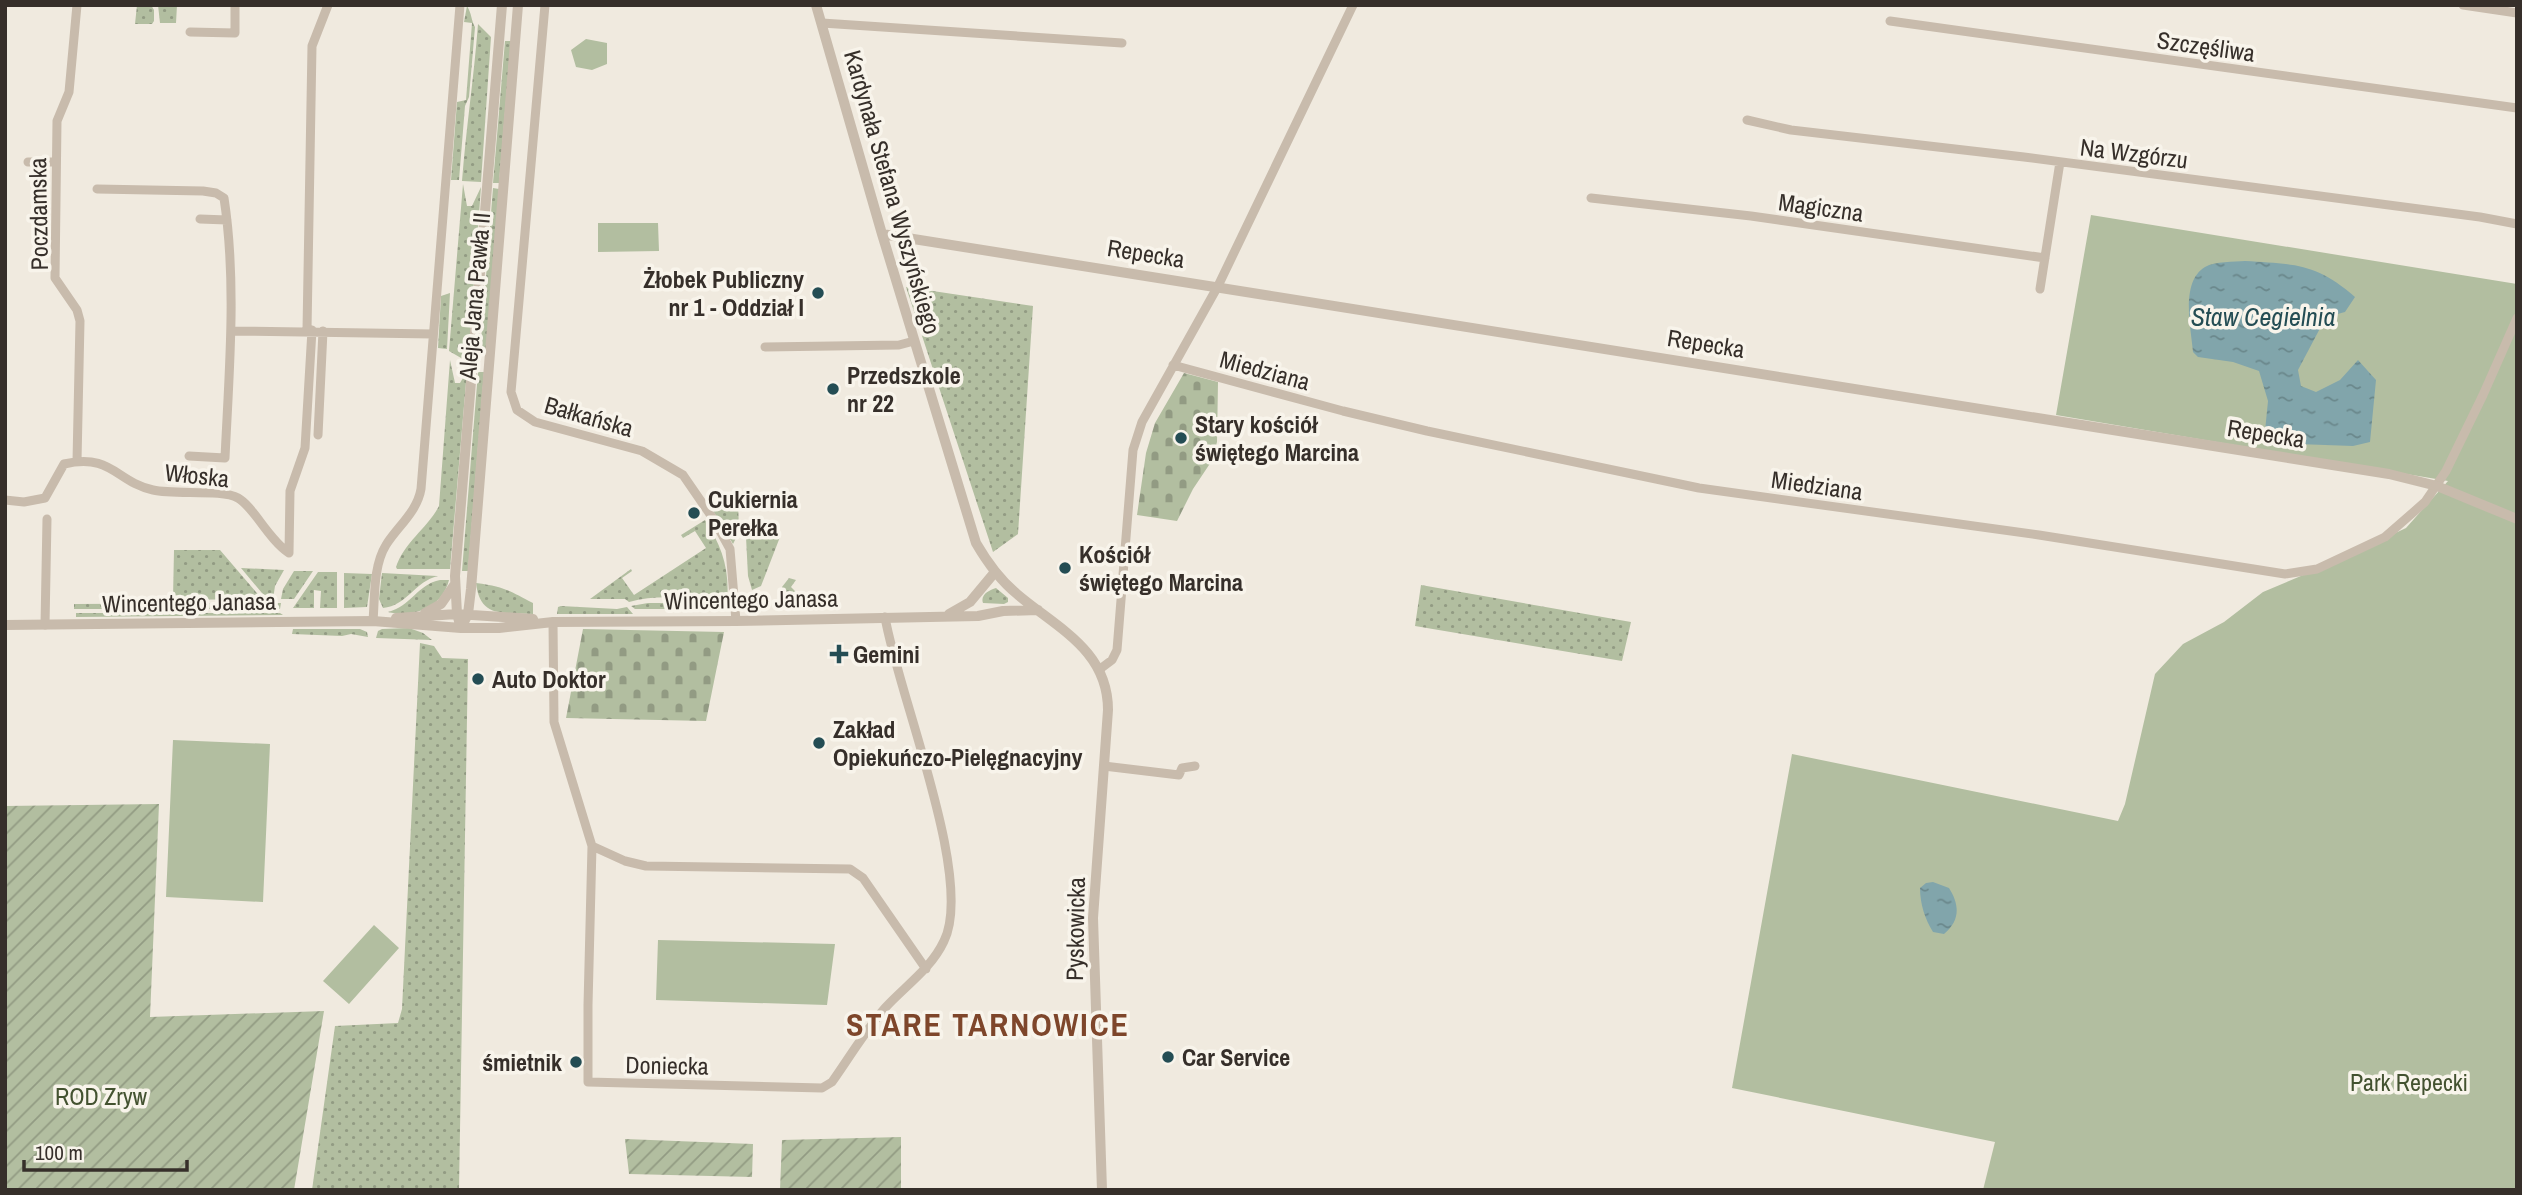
<svg xmlns="http://www.w3.org/2000/svg" width="2522" height="1195" font-family="'Archivo Narrow',sans-serif">
<style>
.grass{fill:url(#grass-dots)}
.cemetery{fill:url(#cemetery-stones)}
.park{fill:#b2bea0}
.garden{fill:url(#garden-furrows)}
.water{fill:url(#water-ripples)}
.lines{fill:none;stroke-linecap:round;stroke-linejoin:round}
.minor{stroke:#c8bbac;stroke-width:9}
.tertiary{stroke:#c8bbac;stroke-width:10}
.poi-dot{fill:#244d54;stroke:#f8f4eb;stroke-width:2.5}
.labels{text-anchor:middle;dominant-baseline:central;stroke-width:7;stroke-linejoin:round;paint-order:stroke}
.street-label{font-size:24px;fill:#362f2a;stroke:#f8f4eb}
.poi-label{font-size:24px;font-weight:bold;fill:#362f2a;stroke:#f8f4eb;text-anchor:start}
.park-label{font-size:24px;fill:#435230;stroke:#f8f4eb}
.water-label{font-size:26px;font-style:italic;fill:#244d54;stroke:#f8f4eb}
.district-label{font-size:32px;font-weight:bold;letter-spacing:2px;fill:#7e462b;stroke:#f8f4eb}
</style>
<defs>
<pattern id="grass-dots" width="8" height="8" patternUnits="userSpaceOnUse" patternTransform="scale(1.75)"><rect width="8" height="8" fill="#b2bea0"/><path d="M2 2h.1M6 6h.1" fill="none" stroke="#929b83" stroke-width="1.8" stroke-linecap="round"/></pattern>
<pattern id="cemetery-stones" width="16" height="16" patternUnits="userSpaceOnUse" patternTransform="scale(1.75)"><rect width="16" height="16" fill="#b2bea0"/><path d="M2 7V4a2 2 0 0 1 4 0v3zM10 15v-3a2 2 0 0 1 4 0v3z" fill="#929b83"/></pattern>
<pattern id="garden-furrows" width="10" height="10" patternUnits="userSpaceOnUse" patternTransform="scale(1.75)"><rect width="10" height="10" fill="#b2bea0"/><path d="M-1 1l2-2M0 10L10 0M9 11l2-2" fill="none" stroke="#929b83"/></pattern>
<pattern id="water-ripples" width="26" height="14" patternUnits="userSpaceOnUse" patternTransform="scale(1.75)"><rect width="26" height="14" fill="#81a5ab"/><path d="M2 4q2-2 4 0t4 0M15 11q2-2 4 0t4 0" fill="none" stroke="#6a878b"/></pattern>
</defs>
<rect width="100%" height="100%" fill="#f0eadf"/>
<path class="grass" d="M 137,5 L 151,5 L 154,10 L 154,21 L 152,24 L 135,24 Z
M 158,5 L 177,5 L 176,23 L 160,23 Z
M 467,6 C 472,14 471,20 475,27 L 469,97 L 465,106 L 459,180 L 451,180 L 457,102 L 466,100 L 472,23 L 464,22 Z
M 478,24 L 491,37 L 481,182 L 462,181 C 466,128 474,77 478,24 Z
M 505,41 L 511,41 L 499,183 L 493,183 Z
M 463,184 L 467,206 L 472,206 L 481,187 L 468,362 L 449,351 Z
M 493,188 L 499,189 L 486,354 L 480,353 Z
M 906,287 L 1033,306 L 1018,534 L 993,552 Z
M 450,293 L 447,349 L 438,348 L 441,296 Z
M 450,360 L 455,383 L 460,383 L 467,371 L 450,569 L 397,569 L 396,567 C 405,541 427,529 439,506 Z
M 478,372 L 484,372 L 468,571 L 462,571 Z
M 706,499 L 738,500 L 739,532 L 733,544 Z
M 705,520 C 722,546 730,570 727,602 C 696,599 660,593 629,602 L 625,599 L 590,599 L 631,569 L 632,571 L 622,578 L 634,595 L 706,548 L 695,531 L 683,538 L 681,535 Z
M 746,537 L 780,537 L 761,586 L 752,590 L 748,576 Z
M 174,550 L 220,550 L 262,599 L 175,600 L 173,598 Z
M 241,568 L 284,570 L 275,586 L 273,599 L 267,599 Z
M 294,571 L 313,571 L 294,599 L 281,599 L 283,589 Z
M 318,572 L 337,572 L 337,608 L 320,608 L 321,591 L 314,590 L 314,608 L 293,608 Z
M 344,573 L 372,574 L 367,607 L 344,608 Z
M 382,573 L 437,576 L 438,576 C 415,581 407,606 383,608 L 379,599 Z
M 789,578 L 796,580 L 791,587 L 806,602 L 815,600 L 818,606 L 780,606 L 782,587 Z
M 440,580 L 449,580 C 442,608 413,618 388,612 C 410,607 418,584 440,580 Z
M 476,583 C 505,587 508,590 533,603 L 533,614 C 504,612 480,619 476,583 Z
M 1421,585 L 1631,622 L 1622,661 L 1415,626 Z
M 996,588 L 1008,598 L 1008,602 L 1004,604 L 983,603 C 980,595 989,590 996,588 Z
M 281,603 L 280,609 L 74,609 L 74,604 Z
M 648,603 L 698,603 L 727,606 L 723,609 L 702,609 L 702,605 L 694,604 L 694,609 L 635,609 L 631,606 Z
M 561,606 L 617,609 L 627,607 L 633,614 L 557,614 L 558,607 Z
M 76,613 L 280,613 L 283,615 L 76,617 Z
M 409,628 L 423,633 L 432,640 L 376,638 L 378,631 L 382,629 Z
M 293,629 L 360,629 L 367,632 L 368,637 L 351,634 L 342,636 L 292,634 Z
M 420,643 L 434,646 L 442,658 L 468,659 L 459,1190 L 312,1190 L 335,1026 L 398,1023 L 402,1009 Z"/>
<path class="cemetery" d="M 1184,373 L 1218,382 L 1217,442 L 1211,462 L 1193,489 L 1177,521 L 1137,515 L 1146,453 L 1155,423 Z
M 583,629 L 724,632 L 706,721 L 566,718 Z"/>
<path class="park" d="M 586,39 L 607,43 L 607,64 L 592,70 L 576,67 L 571,50 Z
M 2091,215 L 2517,284 L 2517,1190 L 1983,1190 L 1995,1142 L 1732,1088 L 1792,754 L 2118,821 L 2125,804 L 2155,674 L 2183,644 L 2224,622 L 2263,592 L 2334,562 L 2406,528 L 2448,481 L 2056,415 Z
M 598,223 L 658,223 L 659,251 L 598,252 Z
M 173,740 L 270,744 L 263,902 L 166,897 Z
M 374,925 L 399,948 L 349,1004 L 323,981 Z
M 658,940 L 835,944 L 827,1005 L 656,1000 Z"/>
<path class="garden" d="M 159,804 L 150,1017 L 324,1011 L 294,1190 L 5,1190 L 5,806 Z
M 901,1137 L 901,1190 L 780,1190 L 782,1140 Z
M 625,1139 L 753,1144 L 752,1177 L 629,1174 Z"/>
<path class="water" d="M 2245,261 C 2294,264 2316,263 2355,297 L 2345,312 L 2326,317 L 2298,370 L 2301,386 L 2316,392 L 2340,380 L 2358,360 L 2376,380 L 2370,442 L 2353,446 L 2297,444 L 2265,431 L 2268,401 L 2259,371 L 2233,362 L 2198,357 L 2193,352 C 2191,328 2180,282 2205,267 C 2215,261 2234,262 2245,261 Z
M 1933,882 L 1949,888 C 1960,905 1960,921 1944,934 L 1933,932 C 1925,919 1920,904 1920,888 L 1926,883 Z"/>
<g class="lines">
<path class="minor" d="M 545,5 L 511,392 L 517,410 L 535,422 L 642,451 L 683,475 L 714,520 L 730,549 L 736,621
M 2463,5 L 2517,13
M 1890,21 L 2517,108
M 822,23 L 1122,43
M 190,32 L 235,33 L 235,5
M 1747,120 L 1791,130 L 2024,157 L 2480,217 L 2517,224
M 28,162 L 56,162
M 97,189 L 203,191 L 216,193 L 224,198 C 237,283 229,372 225,458 L 189,456
M 1591,198 L 1751,216 L 2045,258
M 200,219 L 227,220
M 2040,289 L 2060,162
M 307,330 L 312,46 L 328,5
M 231,331 L 433,334
M 765,347 L 899,345 L 914,341
M 1173,365 L 1343,411 L 1427,431 L 1699,488 L 2039,535 L 2285,574 L 2317,569 L 2385,537 L 2425,502 L 2446,471 L 2483,395 L 2517,318
M 318,435 L 323,331
M 77,461 L 80,321 L 77,310 L 55,278 L 57,121 L 69,92 L 77,5
M 5,500 L 24,502 L 45,498 L 64,464 C 112,453 116,482 153,490 C 175,495 222,489 238,498 C 254,507 268,539 289,553
M 289,553 L 290,491 L 305,448 L 312,330
M 373,621 C 375,597 373,566 386,545 C 398,526 417,512 421,489 L 460,5
M 553,622 L 554,722 L 592,846 L 588,1005 L 588,1082 L 822,1088 L 832,1082 C 849,1058 865,1031 885,1008 C 905,986 931,969 944,941 C 975,879 897,691 885,617
M 45,625 L 47,519
M 1100,669 L 1112,660 L 1117,650 L 1133,450 L 1142,422 L 1218,286 L 1353,5
M 1104,766 L 1179,775 L 1182,768 L 1195,766
M 592,846 L 625,861 L 646,866 L 850,869 L 863,878 L 926,969"/>
<path class="tertiary" d="M 816,5 L 882,234 L 976,543 C 987,562 1000,580 1017,594 C 1057,628 1108,650 1108,710 L 1093,918 L 1102,1190
M 882,234 L 2389,474 L 2437,486 L 2517,519
M 425,613 L 441,604 L 455,584
M 949,614 L 970,602 L 995,572
M 396,618 L 457,614 L 533,619
M 5,625 L 373,621 L 461,628 L 499,628 L 553,622 L 736,621 L 978,616 L 1003,611 L 1038,610
M 461,628 L 468,614 L 471,589 L 518,5
M 461,628 L 457,614 L 455,576 L 502,5"/>
</g>
<g class="poi-dot">
<circle cx="818" cy="293" r="7"/>
<circle cx="833" cy="389" r="7"/>
<circle cx="1181" cy="438" r="7"/>
<circle cx="694" cy="513" r="7"/>
<circle cx="1065" cy="568" r="7"/>
<path d="M835.5 643.5h7v7h7v7h-7v7h-7v-7h-7v-7h7z"/>
<circle cx="478" cy="679" r="7"/>
<circle cx="819" cy="743" r="7"/>
<circle cx="1168" cy="1057" r="7"/>
<circle cx="576" cy="1062" r="7"/>
</g>
<g class="labels">
<g class="street-label">
<text transform="translate(2206 46) rotate(8)">Szczęśliwa</text>
<text transform="translate(2134 153) rotate(7)">Na Wzgórzu</text>
<text transform="translate(893 192) rotate(74)">Kardynała Stefana Wyszyńskiego</text>
<text transform="translate(1821 207) rotate(8)">Magiczna</text>
<text transform="translate(38 214) rotate(-91)">Poczdamska</text>
<text transform="translate(1146 253) rotate(9)">Repecka</text>
<text transform="translate(474 296) rotate(-85)">Aleja Jana Pawła II</text>
<text transform="translate(1706 343) rotate(9)">Repecka</text>
<text transform="translate(1265 370) rotate(15)">Miedziana</text>
<text transform="translate(589 416) rotate(16)">Bałkańska</text>
<text transform="translate(2266 433) rotate(9)">Repecka</text>
<text transform="translate(197 475) rotate(6)">Włoska</text>
<text transform="translate(1817 485) rotate(8)">Miedziana</text>
<text transform="translate(751 599) rotate(-1)">Wincentego Janasa</text>
<text transform="translate(189 602) rotate(-1)">Wincentego Janasa</text>
<text transform="translate(1075 929) rotate(-89)">Pyskowicka</text>
<text transform="translate(667 1065) rotate(1)">Doniecka</text>
</g>
<g class="poi-label">
<text x="804" y="279" text-anchor="end">Żłobek Publiczny<tspan x="804" dy="28">nr 1 - Oddział I</tspan></text>
<text x="847" y="375">Przedszkole<tspan x="847" dy="28">nr 22</tspan></text>
<text x="1195" y="424">Stary kościół<tspan x="1195" dy="28">świętego Marcina</tspan></text>
<text x="708" y="499">Cukiernia<tspan x="708" dy="28">Perełka</tspan></text>
<text x="1079" y="554">Kościół<tspan x="1079" dy="28">świętego Marcina</tspan></text>
<text x="853" y="654">Gemini</text>
<text x="492" y="679">Auto Doktor</text>
<text x="833" y="729">Zakład<tspan x="833" dy="28">Opiekuńczo-Pielęgnacyjny</tspan></text>
<text x="1182" y="1057">Car Service</text>
<text x="562" y="1062" text-anchor="end">śmietnik</text>
</g>
<g class="park-label">
<text x="2409" y="1082">Park Repecki</text>
<text x="101" y="1096">ROD Zryw</text>
</g>
<g class="water-label">
<text x="2263" y="316">Staw Cegielnia</text>
</g>
<g class="district-label">
<text x="988" y="1024">STARE TARNOWICE</text>
</g>
</g>
<rect width="2522" height="1195" fill="none" stroke="#362f2a" stroke-width="14"/>
<path d="M24 1160v10h163v-10" fill="none" stroke="#362f2a" stroke-width="3.5"/>
<text x="35" y="1160" font-size="21" fill="#362f2a" stroke="#f8f4eb" stroke-width="5" paint-order="stroke">100 m</text>
</svg>
